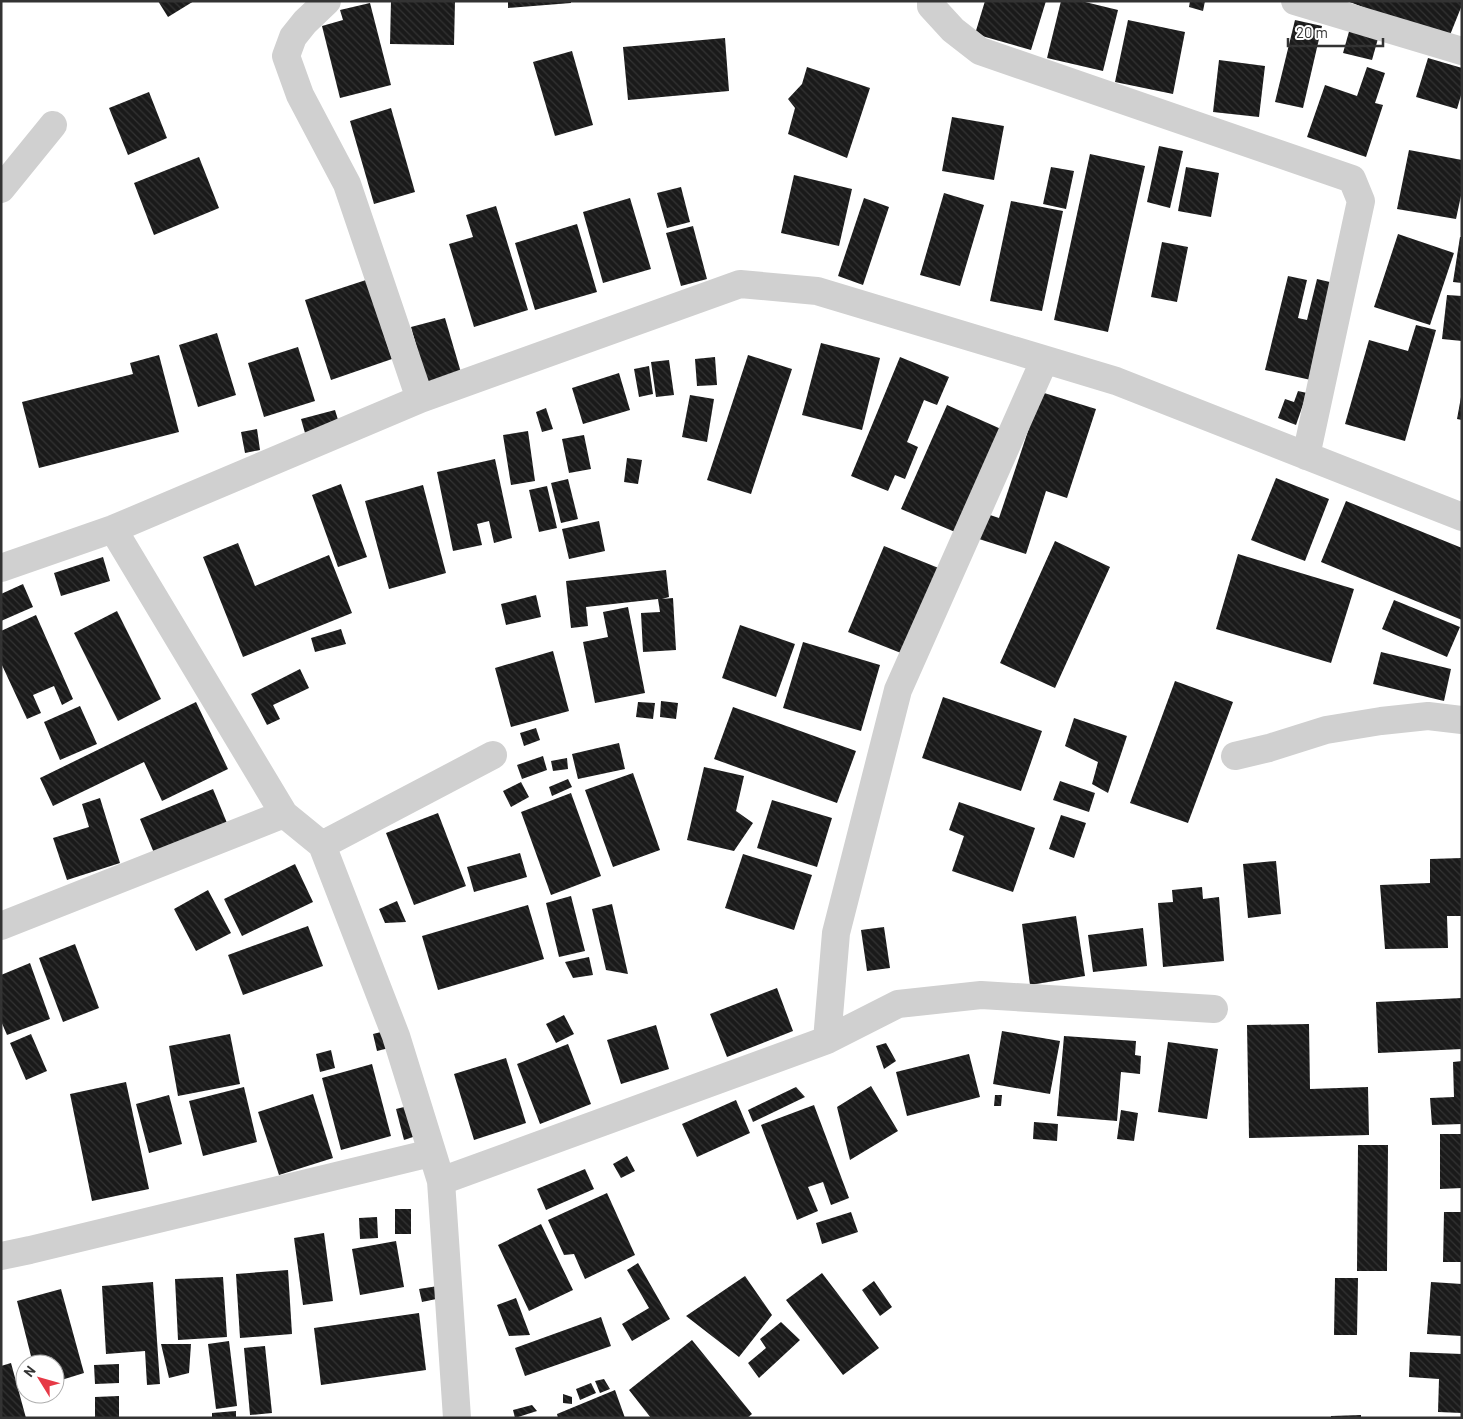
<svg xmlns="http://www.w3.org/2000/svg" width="1463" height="1419" font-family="Barlow,sans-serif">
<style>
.building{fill:url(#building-back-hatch)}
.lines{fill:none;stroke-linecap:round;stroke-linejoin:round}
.minor{stroke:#d0d0d0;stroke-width:28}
</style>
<defs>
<pattern id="building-back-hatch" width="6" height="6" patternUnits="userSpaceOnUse" patternTransform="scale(1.25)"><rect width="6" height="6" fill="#1a1a1a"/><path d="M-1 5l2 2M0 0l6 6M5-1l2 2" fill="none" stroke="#333"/></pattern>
</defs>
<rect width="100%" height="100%" fill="#fff"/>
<path class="building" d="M 158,1 L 194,1 L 168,17 Z
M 391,1 L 455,1 L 454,45 L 390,44 Z
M 508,1 L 571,1 L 571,3 L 508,8 Z
M 985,1 L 1046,1 L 1031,50 L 975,34 Z
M 1061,1 L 1081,1 L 1118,10 L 1103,71 L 1047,58 Z
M 1190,1 L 1205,1 L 1203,11 L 1189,7 Z
M 1347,1 L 1462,1 L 1462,5 L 1448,40 Z
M 370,3 L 391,85 L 340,98 L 322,26 L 343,20 L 340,10 Z
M 1128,20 L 1185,32 L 1173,94 L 1115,82 Z
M 1295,20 L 1322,26 L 1303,108 L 1275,102 Z
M 1350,28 L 1379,35 L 1372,60 L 1343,53 Z
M 725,38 L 729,91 L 628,100 L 623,47 Z
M 572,51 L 593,125 L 555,136 L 533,62 Z
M 1428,58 L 1462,68 L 1462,92 L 1457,109 L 1416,97 Z
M 1219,60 L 1265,66 L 1259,117 L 1213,112 Z
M 807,67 L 870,88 L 847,158 L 788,134 L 795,108 L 788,99 L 802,84 Z
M 1367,67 L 1385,73 L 1375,103 L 1383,105 L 1366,157 L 1307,137 L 1325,85 L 1357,96 Z
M 149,92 L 167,138 L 128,155 L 109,108 Z
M 391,108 L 415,192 L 374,204 L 350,121 Z
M 952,117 L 1004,126 L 994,180 L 942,171 Z
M 1159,146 L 1183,151 L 1170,208 L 1147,202 Z
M 1409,150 L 1462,160 L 1462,191 L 1456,219 L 1397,209 Z
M 1090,154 L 1145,166 L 1108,332 L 1054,320 Z
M 199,157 L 219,208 L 154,235 L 134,183 Z
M 1051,167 L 1074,171 L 1066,209 L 1043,204 Z
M 1186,167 L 1219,173 L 1211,217 L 1178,211 Z
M 794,175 L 852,189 L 839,246 L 781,233 Z
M 681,187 L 690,222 L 667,228 L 657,193 Z
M 944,193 L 984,205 L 960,286 L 920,275 Z
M 630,198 L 651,269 L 603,283 L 583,212 Z
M 864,198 L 889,207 L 863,285 L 838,276 Z
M 1011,201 L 1063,211 L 1042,311 L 990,301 Z
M 496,206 L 528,310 L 474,327 L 449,244 L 473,237 L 466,215 Z
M 577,224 L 597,292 L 535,310 L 515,243 Z
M 693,226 L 707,279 L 681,286 L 666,233 Z
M 1398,234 L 1454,253 L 1430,325 L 1374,307 Z
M 1460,237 L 1462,237 L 1462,283 L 1453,282 Z
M 1162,242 L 1188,247 L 1177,302 L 1151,297 Z
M 1288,276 L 1307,280 L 1298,318 L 1307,320 L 1317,279 L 1334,283 L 1311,380 L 1265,370 Z
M 366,280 L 392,359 L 331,380 L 305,300 Z
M 1447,295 L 1462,296 L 1462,341 L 1442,339 Z
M 445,318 L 462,376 L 428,387 L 411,327 Z
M 1416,325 L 1436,330 L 1405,441 L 1345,424 L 1369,340 L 1408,351 Z
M 217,333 L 236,395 L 198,407 L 179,345 Z
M 821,343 L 880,358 L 862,430 L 802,415 Z
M 298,347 L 315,401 L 264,417 L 248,363 Z
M 159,355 L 179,432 L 39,468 L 22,402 L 133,374 L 130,363 Z
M 748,355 L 792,369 L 751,494 L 707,480 Z
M 715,357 L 717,385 L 697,386 L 695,359 Z
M 900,357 L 949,377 L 937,405 L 924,400 L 907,442 L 918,447 L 905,479 L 895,475 L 888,491 L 851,476 Z
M 669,360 L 674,395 L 656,397 L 651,362 Z
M 649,366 L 653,394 L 639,397 L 634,369 Z
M 619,373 L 630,410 L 583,424 L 572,388 Z
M 1298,391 L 1307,393 L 1296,425 L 1278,418 L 1285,399 L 1294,402 Z
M 1041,392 L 1096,409 L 1067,498 L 1046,491 L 1026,554 L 979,539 L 987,514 L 999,518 Z
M 690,395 L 714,399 L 707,442 L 682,437 Z
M 1461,397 L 1462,397 L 1462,420 L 1457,419 Z
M 947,405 L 1001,429 L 955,532 L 901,509 Z
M 546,408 L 553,429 L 542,432 L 536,412 Z
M 335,410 L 339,423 L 305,433 L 301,419 Z
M 257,429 L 260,450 L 245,453 L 241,432 Z
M 528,431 L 535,481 L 511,485 L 503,435 Z
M 584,435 L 591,469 L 569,473 L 562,439 Z
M 627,458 L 642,460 L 638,484 L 624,482 Z
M 495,459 L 512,538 L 494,543 L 489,521 L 477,524 L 482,545 L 453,551 L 437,472 Z
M 1276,478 L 1329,499 L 1305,561 L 1251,540 Z
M 568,479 L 578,519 L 561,523 L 551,483 Z
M 341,484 L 367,557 L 338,567 L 312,495 Z
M 423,485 L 446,573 L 389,589 L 365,501 Z
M 547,486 L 557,528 L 539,532 L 529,490 Z
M 1346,501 L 1462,548 L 1462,620 L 1321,562 Z
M 599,521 L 605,551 L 569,559 L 562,529 Z
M 1055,541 L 1110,567 L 1055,688 L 1000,663 Z
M 238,543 L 255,586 L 329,555 L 352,613 L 243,657 L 203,557 Z
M 884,546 L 941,569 L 906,655 L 848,632 Z
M 1238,554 L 1354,589 L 1331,663 L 1216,629 Z
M 103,557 L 110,581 L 61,596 L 54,573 Z
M 666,570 L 669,597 L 662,599 L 673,598 L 676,650 L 643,652 L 641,613 L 660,612 L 658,599 L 586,607 L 588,626 L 571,628 L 566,581 Z
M 23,584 L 33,607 L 1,621 L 1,594 Z
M 536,595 L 541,617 L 506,625 L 501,604 Z
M 1394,600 L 1460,627 L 1447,657 L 1382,629 Z
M 628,607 L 645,693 L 595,703 L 583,642 L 608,637 L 603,612 Z
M 117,611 L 161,699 L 118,721 L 74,633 Z
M 36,615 L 73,699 L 62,705 L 54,686 L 33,695 L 41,713 L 27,719 L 1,663 L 1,631 Z
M 740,625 L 795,644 L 776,697 L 722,678 Z
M 341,629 L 346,644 L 315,652 L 311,638 Z
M 803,642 L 880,665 L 861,731 L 783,708 Z
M 553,651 L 569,711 L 511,727 L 495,668 Z
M 1381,652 L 1451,669 L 1444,701 L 1373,684 Z
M 300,669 L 309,688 L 273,705 L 280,719 L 267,725 L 251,694 Z
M 1175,681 L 1233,702 L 1188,823 L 1130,803 Z
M 943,697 L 1042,731 L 1021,791 L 922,758 Z
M 661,701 L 678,703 L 676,719 L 660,717 Z
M 196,702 L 228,769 L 162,801 L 144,762 L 53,806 L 40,778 Z
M 638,702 L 655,703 L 653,719 L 636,717 Z
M 80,706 L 97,744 L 60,760 L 44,722 Z
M 733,707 L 856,751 L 837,803 L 714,759 Z
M 1074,718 L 1127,736 L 1108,793 L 1092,784 L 1098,762 L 1065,746 Z
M 536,728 L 540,740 L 524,746 L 520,733 Z
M 619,743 L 625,769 L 578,779 L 572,754 Z
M 543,756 L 547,770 L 522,779 L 517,765 Z
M 567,758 L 568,769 L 553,771 L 551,761 Z
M 704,767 L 744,776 L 736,811 L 753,823 L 734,851 L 687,840 Z
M 633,773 L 660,850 L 613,867 L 585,790 Z
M 568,779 L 572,787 L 552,796 L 549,787 Z
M 1060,781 L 1095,793 L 1089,812 L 1053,800 Z
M 521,782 L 529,797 L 511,807 L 503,791 Z
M 213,789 L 227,823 L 154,853 L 140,819 Z
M 571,793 L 601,876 L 551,895 L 521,812 Z
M 100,798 L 120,863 L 67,880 L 53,838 L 89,827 L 82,804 Z
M 772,800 L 832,818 L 817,867 L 757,848 Z
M 959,802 L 1035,828 L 1013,892 L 952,871 L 964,836 L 949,830 Z
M 438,813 L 466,886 L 414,905 L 386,833 Z
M 1061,815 L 1086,823 L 1074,858 L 1049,849 Z
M 520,853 L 527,877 L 474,892 L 467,867 Z
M 743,854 L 812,875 L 794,930 L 725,908 Z
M 1462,858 L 1462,916 L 1447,916 L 1448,948 L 1385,949 L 1380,885 L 1430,883 L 1430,859 Z
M 1276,861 L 1281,914 L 1248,918 L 1243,864 Z
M 295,864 L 313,902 L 242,936 L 224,899 Z
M 1202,887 L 1203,899 L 1219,897 L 1224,961 L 1163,967 L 1158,903 L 1173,902 L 1172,890 Z
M 208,890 L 231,933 L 196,951 L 174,909 Z
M 571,896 L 585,951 L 559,957 L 546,903 Z
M 397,901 L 406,922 L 385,923 L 379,909 Z
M 612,904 L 628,974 L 606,970 L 592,909 Z
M 528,905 L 544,959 L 438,990 L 422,936 Z
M 1076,916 L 1085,976 L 1030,985 L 1022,924 Z
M 308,926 L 323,966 L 243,995 L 228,955 Z
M 884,927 L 890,968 L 867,971 L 861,930 Z
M 1143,928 L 1147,966 L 1093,972 L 1088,935 Z
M 75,944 L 99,1008 L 63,1022 L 39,958 Z
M 589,957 L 593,975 L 573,978 L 565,962 Z
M 30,963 L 50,1019 L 7,1035 L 1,1021 L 1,975 Z
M 777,988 L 793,1031 L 727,1057 L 710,1014 Z
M 1462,998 L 1462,1049 L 1378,1053 L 1376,1002 Z
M 564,1015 L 574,1034 L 556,1043 L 546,1024 Z
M 1309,1024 L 1310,1089 L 1368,1087 L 1369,1135 L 1249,1138 L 1247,1025 Z
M 656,1025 L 669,1069 L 621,1084 L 607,1040 Z
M 385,1031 L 389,1048 L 377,1051 L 373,1034 Z
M 1002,1031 L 1060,1041 L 1050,1094 L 993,1084 Z
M 31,1034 L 47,1071 L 26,1080 L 10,1043 Z
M 230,1034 L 240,1084 L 178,1096 L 169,1046 Z
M 1064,1036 L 1136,1041 L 1135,1055 L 1141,1056 L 1140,1074 L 1121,1072 L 1117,1121 L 1057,1116 Z
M 1168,1042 L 1218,1049 L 1207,1119 L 1158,1112 Z
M 886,1043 L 896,1061 L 884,1069 L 876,1046 Z
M 568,1044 L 591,1104 L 540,1124 L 517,1064 Z
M 331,1050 L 335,1068 L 320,1072 L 316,1054 Z
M 969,1054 L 980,1097 L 907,1116 L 896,1072 Z
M 506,1058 L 526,1123 L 474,1140 L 454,1074 Z
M 1462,1061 L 1462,1124 L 1432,1125 L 1430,1098 L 1454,1097 L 1453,1062 Z
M 372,1064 L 391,1136 L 341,1150 L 322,1078 Z
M 126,1082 L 149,1189 L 92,1201 L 70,1094 Z
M 871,1086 L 898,1131 L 850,1160 L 837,1107 Z
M 244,1087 L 257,1142 L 203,1156 L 189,1101 Z
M 796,1087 L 805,1097 L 753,1122 L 748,1110 Z
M 313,1094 L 333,1158 L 279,1175 L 258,1112 Z
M 169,1095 L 182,1144 L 149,1153 L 136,1104 Z
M 995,1095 L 1002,1095 L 1001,1106 L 994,1106 Z
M 736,1100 L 750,1133 L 697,1157 L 682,1124 Z
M 814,1105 L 849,1198 L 831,1205 L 823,1182 L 808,1187 L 818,1211 L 797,1220 L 761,1125 Z
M 408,1106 L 416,1136 L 404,1140 L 396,1109 Z
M 1121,1110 L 1138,1113 L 1134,1141 L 1117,1139 Z
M 1034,1122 L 1058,1124 L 1057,1141 L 1033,1139 Z
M 1440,1134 L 1462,1134 L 1462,1188 L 1440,1189 Z
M 1358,1145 L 1388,1145 L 1387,1271 L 1357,1271 Z
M 627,1156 L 635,1171 L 621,1178 L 613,1164 Z
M 585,1169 L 594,1189 L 546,1210 L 537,1189 Z
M 607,1193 L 635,1255 L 585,1279 L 574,1254 L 564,1255 L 548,1220 Z
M 395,1209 L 411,1209 L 411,1234 L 395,1234 Z
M 851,1212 L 858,1232 L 822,1244 L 816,1223 Z
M 1444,1212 L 1462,1212 L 1462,1262 L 1443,1262 Z
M 377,1217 L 378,1238 L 360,1239 L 359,1218 Z
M 541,1224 L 573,1290 L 529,1311 L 498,1245 Z
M 324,1233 L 333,1301 L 303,1305 L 294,1238 Z
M 396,1241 L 404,1287 L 360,1295 L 352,1249 Z
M 638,1263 L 670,1319 L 632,1341 L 622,1324 L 649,1308 L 627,1270 Z
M 288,1270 L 292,1334 L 240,1338 L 236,1274 Z
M 822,1273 L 879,1348 L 843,1375 L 786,1300 Z
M 745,1276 L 772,1315 L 739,1357 L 686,1316 Z
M 223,1277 L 227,1337 L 178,1340 L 175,1279 Z
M 1335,1278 L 1358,1278 L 1357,1335 L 1334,1335 Z
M 874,1281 L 892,1307 L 880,1316 L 862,1290 Z
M 153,1282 L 160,1384 L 147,1385 L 145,1351 L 106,1354 L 102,1286 Z
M 1431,1282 L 1462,1284 L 1462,1336 L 1427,1334 Z
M 438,1286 L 441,1298 L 422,1302 L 419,1289 Z
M 61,1289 L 84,1373 L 55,1382 L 55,1364 L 33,1364 L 17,1301 Z
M 516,1298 L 530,1335 L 509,1336 L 497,1305 Z
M 419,1313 L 426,1370 L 321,1385 L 314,1328 Z
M 601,1317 L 611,1346 L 525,1376 L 515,1348 Z
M 781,1322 L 800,1340 L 759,1378 L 748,1363 L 766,1348 L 760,1339 Z
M 692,1340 L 752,1414 L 747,1418 L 651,1418 L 629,1390 Z
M 229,1341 L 237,1406 L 216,1409 L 208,1344 Z
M 161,1344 L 191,1344 L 189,1373 L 169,1378 Z
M 265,1346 L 272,1413 L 250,1415 L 244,1348 Z
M 1410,1352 L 1462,1354 L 1462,1413 L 1438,1412 L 1439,1379 L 1409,1377 Z
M 11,1363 L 26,1418 L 1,1418 L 1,1366 Z
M 119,1364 L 119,1383 L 95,1384 L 94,1365 Z
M 604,1379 L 610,1389 L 600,1393 L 595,1381 Z
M 591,1383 L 596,1393 L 580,1400 L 576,1389 Z
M 615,1390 L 625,1418 L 558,1418 L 557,1414 Z
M 563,1394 L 572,1397 L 572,1404 L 563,1403 Z
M 119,1396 L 119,1418 L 95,1418 L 95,1397 Z
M 532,1405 L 537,1411 L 515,1418 L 513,1410 Z
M 236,1411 L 236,1418 L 212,1418 L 212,1413 Z
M 1361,1415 L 1361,1418 L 1331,1418 L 1331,1416 Z"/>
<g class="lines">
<path class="minor" d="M 327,1 L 305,22 L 293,37 L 286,56 L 300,95 L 347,184 L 420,399
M 931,1 L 931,6 L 953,30 L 980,51 L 1352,179 L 1361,201 L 1306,456
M 1295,1 L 1462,51
M 1,189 L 53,125
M 113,529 L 284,814 L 322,845 L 396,1036 L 441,1181 L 457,1418
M 1,568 L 113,529 L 420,399 L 740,284 L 817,291 L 1116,381 L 1462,517
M 1235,756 L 1269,748 L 1326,730 L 1381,721 L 1428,716 L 1462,720
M 322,845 L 493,755
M 1,926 L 284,814
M 827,1040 L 836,933 L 898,690 L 1044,361
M 441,1181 L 827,1040 L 898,1004 L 981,995 L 1214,1009
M 1,1256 L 30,1250 L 431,1153"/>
</g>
<rect width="1463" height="1419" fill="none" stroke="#333333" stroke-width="5"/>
<g transform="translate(40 1379) rotate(307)"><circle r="24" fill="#ffffff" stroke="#adadad"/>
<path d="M0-4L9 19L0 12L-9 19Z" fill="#e63946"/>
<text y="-8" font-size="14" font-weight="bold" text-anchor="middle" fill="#333333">N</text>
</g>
<path d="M1288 38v8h95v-8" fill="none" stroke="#333333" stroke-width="2.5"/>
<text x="1296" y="38" font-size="15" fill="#333333" stroke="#ffffff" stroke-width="4" paint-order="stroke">20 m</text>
</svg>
